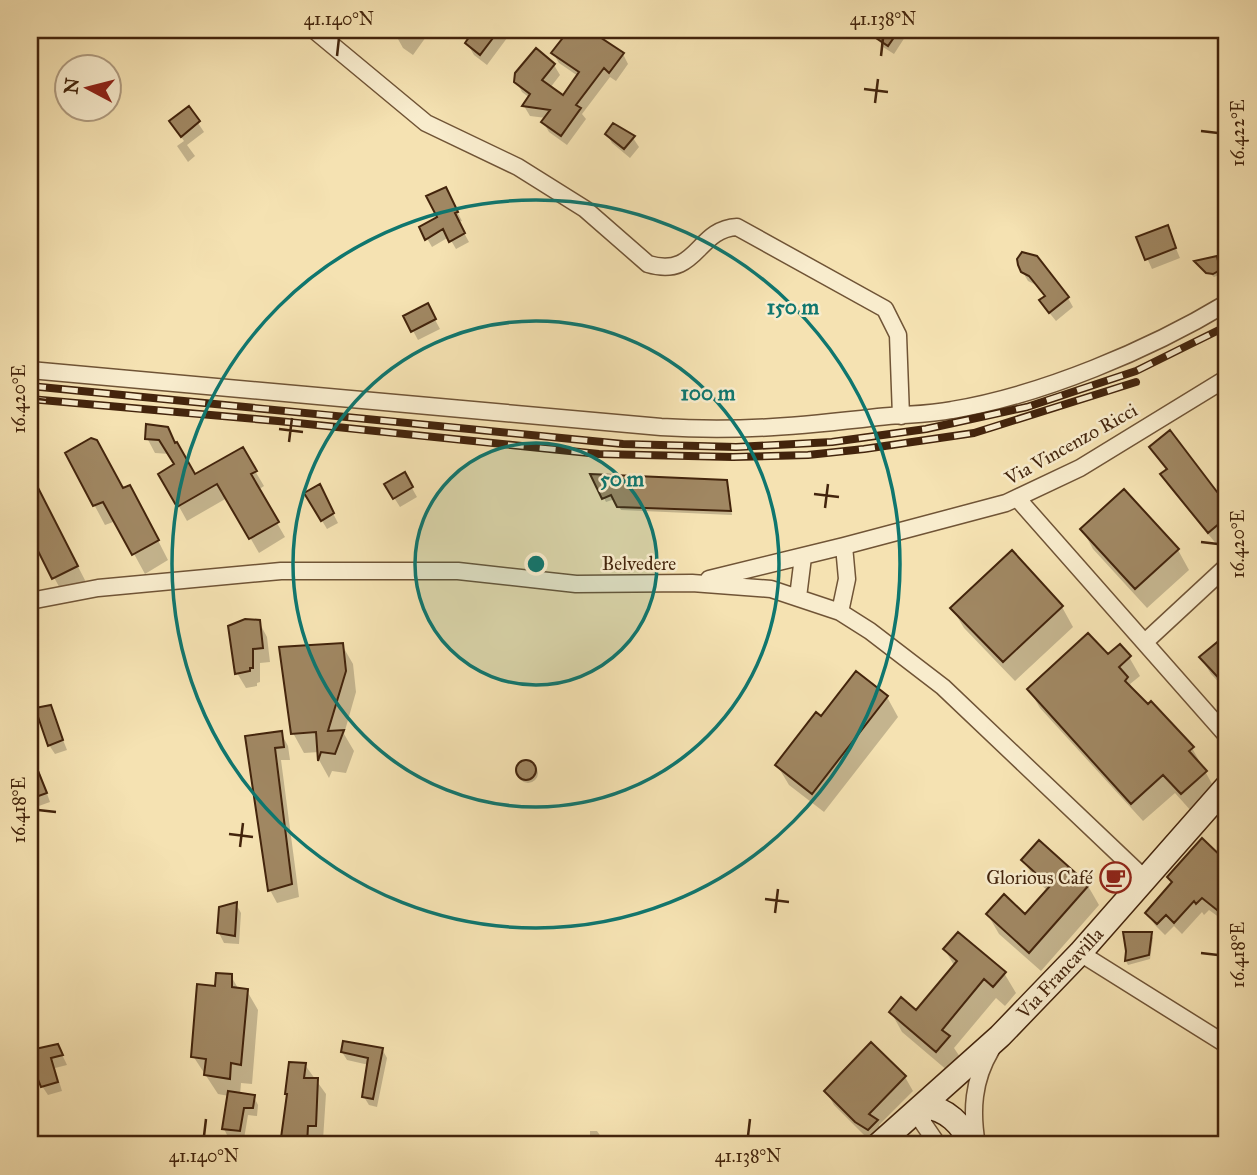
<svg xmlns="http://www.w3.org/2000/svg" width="1257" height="1175" font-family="'IM FELL Great Primer',serif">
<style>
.shadow{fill:#0003}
.building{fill:#a08762;stroke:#43240c;stroke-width:2}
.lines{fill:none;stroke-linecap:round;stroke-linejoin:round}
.street-casing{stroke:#705436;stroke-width:19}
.secondary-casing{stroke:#43240c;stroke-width:26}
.street{stroke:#f8eccd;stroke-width:16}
.secondary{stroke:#f8eccd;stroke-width:23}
.rail-casing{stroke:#43240c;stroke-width:8}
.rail{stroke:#f8eccd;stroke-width:5;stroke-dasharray:16;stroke-linecap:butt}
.ticks{fill:none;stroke:#43240c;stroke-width:2.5}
.ring{fill:none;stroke:#0f766e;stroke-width:3.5}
.labels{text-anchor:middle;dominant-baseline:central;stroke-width:5;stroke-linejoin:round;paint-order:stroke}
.street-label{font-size:19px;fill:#43240c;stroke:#f8eccd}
.poi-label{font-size:19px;fill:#43240c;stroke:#f8eccd;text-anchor:end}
.centre{fill:#0f766e;stroke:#f8eccd;stroke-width:3.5}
.ring-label{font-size:21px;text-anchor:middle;font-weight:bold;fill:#0f766e;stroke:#f8eccd;stroke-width:5;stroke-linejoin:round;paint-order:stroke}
.neatline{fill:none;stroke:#43240c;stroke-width:2.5}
.ticks-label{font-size:18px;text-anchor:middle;fill:#43240c}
</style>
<rect width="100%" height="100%" fill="#f5e2b2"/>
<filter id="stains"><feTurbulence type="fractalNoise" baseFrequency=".00286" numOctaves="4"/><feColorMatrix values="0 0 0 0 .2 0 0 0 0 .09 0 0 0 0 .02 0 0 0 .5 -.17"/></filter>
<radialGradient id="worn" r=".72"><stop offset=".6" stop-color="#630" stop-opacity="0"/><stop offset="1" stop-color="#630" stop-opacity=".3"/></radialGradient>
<path class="shadow" d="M 393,30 L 431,30 L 413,55 L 403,48 Z
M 473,30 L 513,30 L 487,65 L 474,55 L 467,43 L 475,32 Z
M 571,30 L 598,30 L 595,34 L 623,54 L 628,64 L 616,81 L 610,77 L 582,114 L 586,119 L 567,145 L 549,132 L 543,122 L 546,118 L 530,116 L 524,106 L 530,98 L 522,92 L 516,81 L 554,65 L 560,75 L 550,88 L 564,98 L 578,76 L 559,63 L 553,53 Z
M 883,30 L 904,30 L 907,34 L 894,54 L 883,47 L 878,38 Z
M 188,108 L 204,132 L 187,145 L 195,156 L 188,162 L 177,146 L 184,141 L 177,131 Z
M 607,134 L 633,138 L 639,147 L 630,158 L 612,143 Z
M 445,189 L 462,221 L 458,222 L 469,242 L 456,249 L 449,237 L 432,247 L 421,228 L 439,218 Z
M 1167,227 L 1180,258 L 1152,269 L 1138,238 Z
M 1216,258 L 1221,274 L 1214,277 L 1196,262 Z
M 1022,271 L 1068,298 L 1073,307 L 1056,321 L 1047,310 L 1046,297 L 1036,285 L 1028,281 Z
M 427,305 L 440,329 L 418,340 L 405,316 Z
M 30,330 L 38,345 L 30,349 Z
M 167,428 L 194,476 L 242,449 L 264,486 L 258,490 L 285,537 L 259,553 L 227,498 L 187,521 L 161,474 L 176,465 L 170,454 L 155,453 L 147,438 Z
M 1170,433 L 1227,508 L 1227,539 L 1218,546 L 1171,489 L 1162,475 L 1167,471 L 1152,448 Z
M 67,454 L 123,490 L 141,507 L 168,560 L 145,574 L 116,521 L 105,525 Z
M 30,473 L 88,586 L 65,598 L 30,532 Z
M 404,474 L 417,497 L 400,507 L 386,485 Z
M 593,476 L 726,481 L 732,515 L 621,510 L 615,499 L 606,502 Z
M 306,494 L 324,496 L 338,523 L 327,529 Z
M 1082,529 L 1178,550 L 1189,570 L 1147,608 L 1093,549 Z
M 1012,552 L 1062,607 L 1073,627 L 1015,681 L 964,628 L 952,608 Z
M 259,622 L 267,637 L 270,662 L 260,663 L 260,682 L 257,683 L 257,686 L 246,688 L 237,673 Z
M 1221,641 L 1227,648 L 1227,691 L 1211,674 L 1201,658 Z
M 342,645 L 353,664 L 356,692 L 344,734 L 354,751 L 346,773 L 332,771 L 329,778 L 319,760 L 319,752 L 304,753 L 293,733 Z
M 1108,657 L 1129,657 L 1140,676 L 1130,684 L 1137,695 L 1192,748 L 1216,791 L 1192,812 L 1175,793 L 1143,821 L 1040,708 L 1029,689 Z
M 887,697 L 898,717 L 824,812 L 789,785 L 777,765 L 821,718 Z
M 50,707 L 67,750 L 55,754 L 49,745 Z
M 281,733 L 288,746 L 290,760 L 281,760 L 299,897 L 277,903 L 270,890 L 247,738 Z
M 34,756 L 50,802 L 36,807 L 30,795 L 30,757 Z
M518 773a10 10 0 1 1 20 0a10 10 0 1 1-20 0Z
M 1202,841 L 1227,863 L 1227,923 L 1209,910 L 1204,915 L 1202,912 L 1182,934 L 1174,926 L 1165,935 L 1155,925 L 1147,913 L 1173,884 L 1169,878 Z
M 1023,860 L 1088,886 L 1099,905 L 1041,971 L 999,934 L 988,915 L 1026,916 L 1048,891 L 1035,879 Z
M 236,904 L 241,913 L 239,944 L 224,943 L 219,933 Z
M 1151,934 L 1153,938 L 1150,959 L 1128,965 L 1126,961 L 1128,951 Z
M 945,950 L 1004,973 L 1016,993 L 1005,1006 L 996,998 L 954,1048 L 960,1057 L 948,1071 L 902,1032 L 891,1012 L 917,1013 L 955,967 Z
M 231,976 L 239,990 L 247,991 L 258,1010 L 252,1084 L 241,1083 L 240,1095 L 254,1097 L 258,1105 L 257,1116 L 248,1115 L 244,1139 L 228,1137 L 224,1129 L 229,1096 L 218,1094 L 193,1056 L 217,988 Z
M 1227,1019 L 1227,1036 L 1222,1027 Z
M 58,1046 L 67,1065 L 55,1068 L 62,1091 L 48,1095 L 42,1086 L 38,1053 Z
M 382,1049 L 387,1058 L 377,1107 L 369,1105 L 364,1097 L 369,1065 L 347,1060 L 342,1052 Z
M 305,1065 L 326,1094 L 323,1140 L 316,1140 L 316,1145 L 281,1145 L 289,1096 Z
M 905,1077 L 913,1091 L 879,1125 L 885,1135 L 877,1143 L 865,1136 L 834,1105 L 826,1091 Z
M 590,1131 L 597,1131 L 604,1141 L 604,1145 L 593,1145 L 590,1140 Z"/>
<path class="building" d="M 474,30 L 499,30 L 480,55 L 465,43 Z
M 569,30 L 589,30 L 624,53 L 609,73 L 604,68 L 576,105 L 581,108 L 561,136 L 541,122 L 550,110 L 522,106 L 530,94 L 514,82 L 515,73 L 536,48 L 555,64 L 542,80 L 563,95 L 579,72 L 551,53 Z
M 864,30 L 899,30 L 888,46 Z
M 189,106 L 200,121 L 181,137 L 169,121 Z
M 613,123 L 635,136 L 624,149 L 605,134 Z
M 446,187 L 458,212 L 455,213 L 465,233 L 449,242 L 443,229 L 425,240 L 419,227 L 437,217 L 426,196 Z
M 1168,225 L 1176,248 L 1145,260 L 1136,237 Z
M 1022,252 L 1037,256 L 1069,297 L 1049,313 L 1039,300 L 1045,296 L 1029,276 L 1021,272 L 1018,265 L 1017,259 Z
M 1217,256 L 1220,270 L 1213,274 L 1206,273 L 1194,261 Z
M 428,303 L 436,319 L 411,332 L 403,316 Z
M 146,424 L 168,427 L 175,443 L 177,442 L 195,474 L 243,447 L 257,471 L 251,474 L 279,522 L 249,539 L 217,484 L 177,507 L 158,474 L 174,464 L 159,440 L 145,439 Z
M 1170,430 L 1227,505 L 1227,517 L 1208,533 L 1160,474 L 1167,469 L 1149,447 Z
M 91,438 L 97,440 L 123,488 L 130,485 L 159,540 L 132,555 L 103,502 L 93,506 L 65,453 Z
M 30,472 L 78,566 L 52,579 L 30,535 Z
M 405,472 L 413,487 L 393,499 L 384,484 Z
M 590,474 L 727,480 L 731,511 L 617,507 L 611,495 L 602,499 Z
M 320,484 L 334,513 L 321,521 L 304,493 Z
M 1124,489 L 1179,549 L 1135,589 L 1080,529 Z
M 1012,550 L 1063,606 L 1003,662 L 950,608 Z
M 245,619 L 260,620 L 263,648 L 253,649 L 253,668 L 250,668 L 250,671 L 235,674 L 228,626 Z
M 1088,633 L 1108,654 L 1120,644 L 1131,656 L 1119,667 L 1128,677 L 1125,681 L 1148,704 L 1151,701 L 1194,747 L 1189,751 L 1207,771 L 1181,794 L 1163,775 L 1131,804 L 1027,689 Z
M 1221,639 L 1227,646 L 1227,687 L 1199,657 Z
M 343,643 L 346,671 L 328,731 L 344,730 L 335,754 L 321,752 L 318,761 L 316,732 L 291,734 L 279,647 Z
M 856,671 L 888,696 L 812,794 L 775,765 L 816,712 L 821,716 Z
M 51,705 L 63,740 L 48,746 L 35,708 Z
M 282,731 L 284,747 L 275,748 L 292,884 L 268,891 L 245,736 Z
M 30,751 L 47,793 L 30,799 Z
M516 770a10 10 0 1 1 20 0a10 10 0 1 1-20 0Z
M 1202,838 L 1227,862 L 1227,918 L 1202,898 L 1196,904 L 1194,901 L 1174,923 L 1166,915 L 1157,924 L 1145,913 L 1172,882 L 1167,877 Z
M 1039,840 L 1089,885 L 1029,953 L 986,914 L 1004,894 L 1025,914 L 1050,886 L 1021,860 Z
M 237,902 L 235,936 L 217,933 L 219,907 Z
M 958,932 L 1006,972 L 993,987 L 984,979 L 942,1030 L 950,1036 L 936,1052 L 889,1012 L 901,997 L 916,1010 L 957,961 L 943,949 Z
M 1123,932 L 1152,932 L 1149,955 L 1125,961 L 1126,951 Z
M 216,973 L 232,974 L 232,987 L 248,989 L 241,1065 L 231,1063 L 230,1079 L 204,1075 L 206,1059 L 191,1057 L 197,984 L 215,986 Z
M 343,1041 L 383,1048 L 373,1099 L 362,1097 L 368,1058 L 341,1052 Z
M 871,1042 L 906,1076 L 869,1114 L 878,1120 L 868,1130 L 855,1122 L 824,1091 Z
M 58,1044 L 63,1055 L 51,1058 L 58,1082 L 41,1087 L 30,1059 L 30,1054 L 36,1052 L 35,1049 Z
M 289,1062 L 306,1063 L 304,1078 L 318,1078 L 316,1126 L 308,1126 L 307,1145 L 280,1145 L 287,1094 L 285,1094 Z
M 228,1091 L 255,1095 L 253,1108 L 244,1108 L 240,1131 L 222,1129 Z"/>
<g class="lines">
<defs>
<path id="street" d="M 314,30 L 426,123 L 518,167 L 585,209 L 648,264 C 698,279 696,229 737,227 L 885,309 L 898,335 L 901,416
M 30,370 L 661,427 C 738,432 802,426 878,417 C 903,414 927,415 952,410 C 1042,395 1149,350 1227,303
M 1017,498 L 1227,736
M 709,579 L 844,546 L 1006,503 L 1080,468 L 1227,378
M 798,597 L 803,557
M 30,601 L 98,588 L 281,571 L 458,571 L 576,584 L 692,583 L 771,589 L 840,612 L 870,631 L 943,687 L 1145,879
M 840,612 L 847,579 L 844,546
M 1145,642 L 1227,566
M 1080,953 L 1227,1045
M 923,1106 L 923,1123 L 938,1145
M 977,1145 C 971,1111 973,1080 991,1050"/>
<path id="secondary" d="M 923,1106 C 948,1109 961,1124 972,1145
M 878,1145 L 1000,1036 L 1080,953 L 1227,786"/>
</defs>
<use href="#street" class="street-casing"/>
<use href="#secondary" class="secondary-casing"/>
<use href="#street" class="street"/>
<use href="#secondary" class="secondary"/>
<defs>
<path id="rail" d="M 30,386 L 623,444 L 736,447 L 832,442 L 926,429 L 1027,407 L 1136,371 L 1227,326
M 30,399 L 278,421 L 599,454 L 733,457 L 808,455 L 864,449 L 974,433 L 1136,382"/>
</defs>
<use href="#rail" class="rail-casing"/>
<use href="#rail" class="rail"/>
</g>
<path class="ticks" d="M 337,56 L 339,38M 881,56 L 883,38M 864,89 L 888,92M 875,103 L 878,79M 1201,131 L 1218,133M 38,399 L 56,401M 279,429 L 303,432M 289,442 L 292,418M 814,494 L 839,497M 825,508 L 828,484M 1201,542 L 1218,544M 38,810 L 56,812M 229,834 L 253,837M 240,847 L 243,823M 765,899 L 789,902M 775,913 L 778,889M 1201,953 L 1218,955M 204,1136 L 206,1119M 748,1136 L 750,1119"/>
<circle cx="536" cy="564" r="121" fill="#0f766e" fill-opacity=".12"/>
<g class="ring">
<circle cx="536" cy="564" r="121"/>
<circle cx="536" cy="564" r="243"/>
<circle cx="536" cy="564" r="364"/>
</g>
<defs>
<symbol id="cafe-ring" viewBox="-11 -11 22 22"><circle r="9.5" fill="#f8eccd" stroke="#8f2418" stroke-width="1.5"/><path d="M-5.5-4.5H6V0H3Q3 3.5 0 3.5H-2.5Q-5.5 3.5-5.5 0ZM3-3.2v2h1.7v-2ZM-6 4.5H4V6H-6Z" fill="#8f2418"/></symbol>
</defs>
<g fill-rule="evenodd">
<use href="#cafe-ring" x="1098" y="860" width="35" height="35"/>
</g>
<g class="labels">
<g class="street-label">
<text transform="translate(1071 444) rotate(-29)">Via Vincenzo Ricci</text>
<text x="639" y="563">Belvedere</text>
<text transform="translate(1060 973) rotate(-47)">Via Francavilla</text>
</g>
<g class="poi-label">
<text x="1093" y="877">Glorious Café</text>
</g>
</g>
<circle cx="536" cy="564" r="10" class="centre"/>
<g class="ring-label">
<text x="793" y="314">150 m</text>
<text x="708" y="400">100 m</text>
<text x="622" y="486">50 m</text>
</g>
<rect width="1257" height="1175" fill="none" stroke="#f5e2b2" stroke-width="77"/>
<g transform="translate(88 88) rotate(277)"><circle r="33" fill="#f8eccd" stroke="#b09c80" stroke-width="2"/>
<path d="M0-5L12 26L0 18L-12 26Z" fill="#8f2418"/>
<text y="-10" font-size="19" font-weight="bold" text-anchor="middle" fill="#43240c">N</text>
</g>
<rect x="38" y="38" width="1180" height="1098" class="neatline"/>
<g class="ticks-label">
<text x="339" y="25">41.140°N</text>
<text x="883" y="25">41.138°N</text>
<text transform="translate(1238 133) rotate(-90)" y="6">16.422°E</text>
<text transform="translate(19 399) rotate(-90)" y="6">16.420°E</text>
<text transform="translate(1238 544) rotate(-90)" y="6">16.420°E</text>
<text transform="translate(19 810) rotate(-90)" y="6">16.418°E</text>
<text transform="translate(1238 955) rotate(-90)" y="6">16.418°E</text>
<text x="204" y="1162">41.140°N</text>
<text x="748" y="1162">41.138°N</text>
</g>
<rect width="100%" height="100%" filter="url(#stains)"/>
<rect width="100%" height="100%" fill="url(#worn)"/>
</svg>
